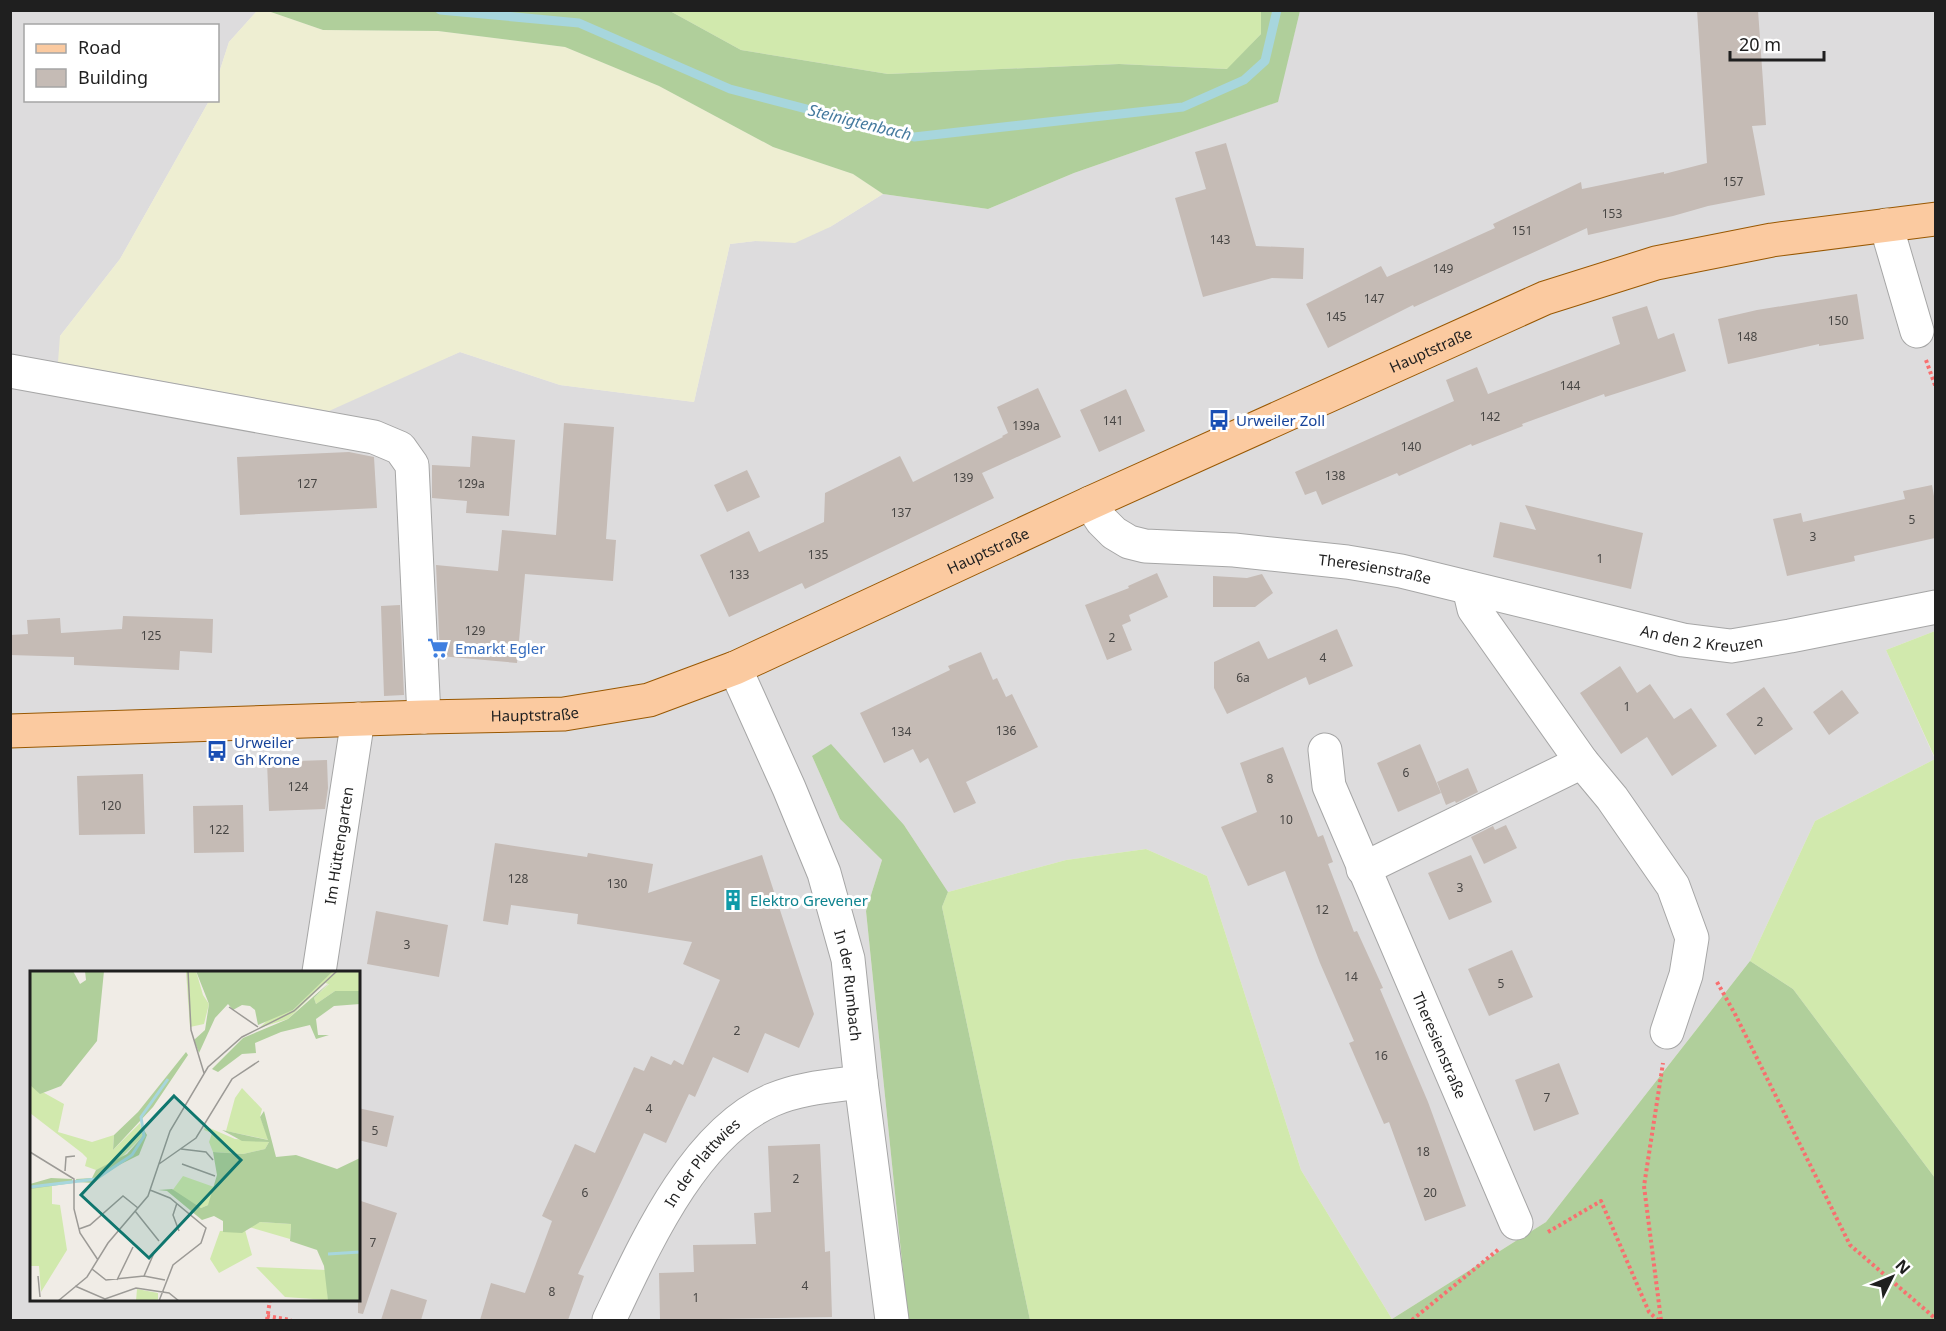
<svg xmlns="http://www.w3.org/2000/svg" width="1946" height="1331" font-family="'Noto Sans',sans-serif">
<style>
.residential{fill:#dddcdd;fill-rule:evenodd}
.farmland{fill:#eeeed2}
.grass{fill:#d1e9ad}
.forest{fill:#b0cf9b}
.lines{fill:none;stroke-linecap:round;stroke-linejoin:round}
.stream{stroke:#a7d6dd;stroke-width:9}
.building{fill:#c5bbb5}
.minor-casing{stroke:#a6a6a6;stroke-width:35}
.major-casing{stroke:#995802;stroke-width:35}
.path{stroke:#f86f6f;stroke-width:4;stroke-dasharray:3 3;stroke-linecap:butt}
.minor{stroke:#fff;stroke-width:33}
.major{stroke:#fbcaa0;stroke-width:33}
.labels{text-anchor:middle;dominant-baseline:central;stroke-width:6;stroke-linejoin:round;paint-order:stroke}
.number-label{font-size:12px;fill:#484644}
.street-label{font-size:15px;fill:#1f1f1f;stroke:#fff}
.transit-label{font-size:15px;fill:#164399;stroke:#fff;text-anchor:start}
.shop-label{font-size:15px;fill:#366cbe;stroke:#fff;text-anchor:start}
.culture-label{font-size:15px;fill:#0d838f;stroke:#fff;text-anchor:start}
.water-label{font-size:16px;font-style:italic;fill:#467b9f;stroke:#fff}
.inset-river{fill:none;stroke:#a7d6dd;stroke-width:3}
.inset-road{fill:none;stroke:#9c9a96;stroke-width:1.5}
.view{fill:#0f766e;fill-opacity:0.15;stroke:#0f766e;stroke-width:3}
.inset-edge{fill:none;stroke:#1f1f1f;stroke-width:3}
</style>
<rect width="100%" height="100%" fill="#f0ece6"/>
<path class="residential" d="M 10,11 L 257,11 L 229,42 L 218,76 L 218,26 L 26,26 L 26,100 L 209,101 L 120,259 L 60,336 L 429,365 L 460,352 L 560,385 L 694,402 L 730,244 L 755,241 L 830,227 L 883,194 L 988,209 L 1074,173 L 1277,102 L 1300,11 L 1935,11 L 1935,631 L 1886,650 L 1935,759 L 1815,821 L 1750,961 L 1546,1222 L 1392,1319 L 1301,1170 L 1207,876 L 1146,849 L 1066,860 L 948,892 L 904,825 L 812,756 L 840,819 L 882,860 L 866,911 L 908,1320 L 11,1320 ZM 32,972 L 358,972 L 358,1300 L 32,1300 Z"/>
<path class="farmland" d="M 257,11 L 268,11 L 323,30 L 438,31 L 565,47 L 659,86 L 773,147 L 853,174 L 883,194 L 830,227 L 795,243 L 755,241 L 730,244 L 694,402 L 560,385 L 460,352 L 329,411 L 58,362 L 60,336 L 120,259 L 209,101 L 218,100 L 218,76 L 229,42 Z"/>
<path class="grass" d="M 1261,10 L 1261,34 L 1228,69 L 1119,64 L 888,74 L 741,50 L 670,11 Z
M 1935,631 L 1935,758 L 1886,650 Z
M 1935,759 L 1935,1178 L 1793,989 L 1750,961 L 1815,821 Z
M 1146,849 L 1207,876 L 1301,1170 L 1392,1319 L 1030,1320 L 942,907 L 948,892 L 1066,860 Z"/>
<path class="forest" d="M 268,11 L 670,11 L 741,50 L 888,74 L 1119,64 L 1227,69 L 1261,34 L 1261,11 L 1300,11 L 1278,102 L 1074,173 L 988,209 L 883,194 L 853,174 L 773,147 L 659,86 L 565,47 L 438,31 L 323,30 Z
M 831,744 L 904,825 L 948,892 L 942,907 L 1030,1320 L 908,1320 L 866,911 L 882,860 L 840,819 L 812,756 Z
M 1750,961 L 1793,989 L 1935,1178 L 1935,1320 L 1386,1320 L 1392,1319 L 1546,1222 Z"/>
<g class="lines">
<path class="stream" d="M 440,10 L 579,23 L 730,89 L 914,137 L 1183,107 L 1244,80 L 1265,61 L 1277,10"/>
</g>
<path class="building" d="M 1697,10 L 1758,10 L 1766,125 L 1752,126 L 1765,195 L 1708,206 L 1673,216 L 1588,235 L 1587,228 L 1414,307 L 1413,305 L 1328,348 L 1306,304 L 1381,266 L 1387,277 L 1495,228 L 1493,224 L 1581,182 L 1582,189 L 1664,172 L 1664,174 L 1707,163 Z
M 1226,143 L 1256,246 L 1304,248 L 1303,279 L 1272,278 L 1203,297 L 1175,198 L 1206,189 L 1195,152 Z
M 1857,294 L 1864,339 L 1819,346 L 1819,344 L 1728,364 L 1718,319 L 1757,310 Z
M 1647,306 L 1658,339 L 1674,333 L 1686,371 L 1605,397 L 1604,394 L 1522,424 L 1523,426 L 1472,446 L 1471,444 L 1399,476 L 1397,473 L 1322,505 L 1316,491 L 1305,495 L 1295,472 L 1454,401 L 1446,380 L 1477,367 L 1488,394 L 1620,344 L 1612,317 Z
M 1038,388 L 1061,437 L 982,473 L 994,498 L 805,589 L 802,583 L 729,617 L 700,555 L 749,531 L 759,552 L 824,522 L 825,493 L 900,456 L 913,482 L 1003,437 L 1002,436 L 1008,433 L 997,407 Z
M 1126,389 L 1145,431 L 1099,452 L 1080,410 Z
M 564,423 L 614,427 L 606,539 L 616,540 L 613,581 L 525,574 L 517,663 L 440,656 L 436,565 L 498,571 L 502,530 L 556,535 Z
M 472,436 L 515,440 L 509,516 L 466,513 L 467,501 L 432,498 L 432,465 L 470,467 Z
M 349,452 L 374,457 L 377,508 L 240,515 L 237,457 Z
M 747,470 L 760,497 L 727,512 L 714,485 Z
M 1932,485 L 1935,502 L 1935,538 L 1854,556 L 1855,561 L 1787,576 L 1773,519 L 1801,513 L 1803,522 L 1905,499 L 1903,491 Z
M 1525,505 L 1643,533 L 1631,589 L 1493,557 L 1500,522 L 1536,530 Z
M 1157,573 L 1168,597 L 1129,615 L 1131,621 L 1122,625 L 1132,650 L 1107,660 L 1085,605 L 1129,588 L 1128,586 Z
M 1262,574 L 1273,593 L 1255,607 L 1213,607 L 1213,576 L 1247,578 Z
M 400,605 L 404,695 L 384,696 L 381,606 Z
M 123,616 L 213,619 L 212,653 L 180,651 L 179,670 L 74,665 L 74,657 L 10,655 L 10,635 L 28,634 L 27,620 L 60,618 L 61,633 L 122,629 Z
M 1337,629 L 1353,666 L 1309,685 L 1306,677 L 1227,714 L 1214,688 L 1214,662 L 1259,641 L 1268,659 Z
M 981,652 L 993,680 L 997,678 L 1006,697 L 1012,694 L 1038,747 L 966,782 L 976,803 L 954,813 L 928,758 L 920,763 L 913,749 L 884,763 L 860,713 L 950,670 L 948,666 Z
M 1620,666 L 1637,693 L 1650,684 L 1674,719 L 1691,708 L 1717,746 L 1672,776 L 1647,737 L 1621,754 L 1580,693 Z
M 1764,687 L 1793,729 L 1755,755 L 1726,714 Z
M 1842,690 L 1859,713 L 1829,735 L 1813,712 Z
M 1420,744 L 1441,793 L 1398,812 L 1377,763 Z
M 1283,747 L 1318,837 L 1323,835 L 1333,862 L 1328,864 L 1354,932 L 1357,931 L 1383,988 L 1380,989 L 1428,1102 L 1466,1206 L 1425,1221 L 1389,1122 L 1384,1124 L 1349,1043 L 1354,1041 L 1320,963 L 1285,871 L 1248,886 L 1221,827 L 1257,812 L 1240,763 Z
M 327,760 L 328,788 L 325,809 L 269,811 L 267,762 Z
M 1468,768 L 1478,792 L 1456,803 L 1455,801 L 1446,805 L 1437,782 Z
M 143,774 L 145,834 L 79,835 L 77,776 Z
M 243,805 L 244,852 L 194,853 L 193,806 Z
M 1506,825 L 1517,848 L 1484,864 L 1471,837 L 1493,826 L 1495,830 Z
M 495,843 L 587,857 L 588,853 L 653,864 L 648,893 L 762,855 L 814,1014 L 799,1048 L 765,1033 L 748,1073 L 713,1057 L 695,1097 L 689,1094 L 666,1143 L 644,1133 L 578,1274 L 584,1276 L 568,1320 L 480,1320 L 491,1283 L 525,1293 L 552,1221 L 542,1216 L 575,1144 L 595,1153 L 634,1067 L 644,1071 L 651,1056 L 671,1065 L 674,1060 L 683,1065 L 720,980 L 683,964 L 692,942 L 577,924 L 578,914 L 511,905 L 508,925 L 483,921 Z
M 1471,855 L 1492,902 L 1449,920 L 1428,873 Z
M 376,911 L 448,925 L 439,977 L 367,964 Z
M 1512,950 L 1533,997 L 1489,1016 L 1468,969 Z
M 1559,1063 L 1579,1114 L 1534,1131 L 1515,1080 Z
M 358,1108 L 394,1116 L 387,1147 L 358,1140 Z
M 820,1144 L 825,1252 L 830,1251 L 832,1317 L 660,1320 L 659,1273 L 694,1272 L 693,1245 L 756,1244 L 754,1213 L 771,1212 L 768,1146 Z
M 358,1200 L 397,1213 L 363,1314 L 358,1313 Z
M 391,1289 L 427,1300 L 421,1320 L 381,1320 Z"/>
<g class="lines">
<defs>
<g id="minor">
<path d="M 1886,225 L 1917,331"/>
<path d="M 10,371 L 374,437 L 400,448 L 412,465 L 424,717"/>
<path id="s1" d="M 1090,503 L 1102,521 L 1114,533 L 1129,542 L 1145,546 L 1234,550 L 1347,562 L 1401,571 L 1683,640 L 1731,646 L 1790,636 L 1936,607"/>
<path d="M 1469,588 L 1474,609 L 1582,762 L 1612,798 L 1673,886 L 1692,938 L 1686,975 L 1667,1032"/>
<path id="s2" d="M 735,668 L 789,788 L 824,873 L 848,959 L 861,1082 L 892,1320"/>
<path id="s3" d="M 1325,750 L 1329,786 L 1516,1223"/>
<path d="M 1363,869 L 1582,762"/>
<path id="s4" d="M 319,972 L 358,719"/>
<path id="s5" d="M 609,1320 C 644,1247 693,1134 772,1100 C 800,1088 831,1086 861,1082"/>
</g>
<g id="major">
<path id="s6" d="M 10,731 L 424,717 L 564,714 L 649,700 L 735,668 L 1090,503 L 1545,298 L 1656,263 L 1772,240 L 1936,219"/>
</g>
</defs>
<use href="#minor" class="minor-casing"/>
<use href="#major" class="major-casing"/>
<path class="path" d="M 1926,360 L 1936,388
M 1717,982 L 1735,1014 L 1850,1245 L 1936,1319
M 1548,1232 L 1601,1201 L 1649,1312 L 1658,1320
M 267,1316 L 291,1320
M 267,1320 L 270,1300
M 1412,1320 L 1499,1249
M 1661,1320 L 1644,1186 L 1663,1063"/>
<use href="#minor" class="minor"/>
<use href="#major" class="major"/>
</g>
<defs>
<symbol id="bus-bare" viewBox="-9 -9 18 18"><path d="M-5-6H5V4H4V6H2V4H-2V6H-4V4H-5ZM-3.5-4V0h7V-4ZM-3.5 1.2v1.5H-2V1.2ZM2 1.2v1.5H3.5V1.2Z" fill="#1a4fb4" stroke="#fff" stroke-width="2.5" paint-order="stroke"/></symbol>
<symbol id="supermarket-bare" viewBox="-9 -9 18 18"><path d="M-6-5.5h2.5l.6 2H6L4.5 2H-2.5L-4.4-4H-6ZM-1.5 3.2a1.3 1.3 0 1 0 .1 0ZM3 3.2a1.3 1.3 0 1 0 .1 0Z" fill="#3f7fe0" stroke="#fff" stroke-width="2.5" paint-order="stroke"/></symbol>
<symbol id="building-bare" viewBox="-9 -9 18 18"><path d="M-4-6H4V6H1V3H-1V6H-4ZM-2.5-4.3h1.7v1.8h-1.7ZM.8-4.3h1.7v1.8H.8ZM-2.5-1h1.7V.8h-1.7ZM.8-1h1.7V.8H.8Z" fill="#0f9aa8" stroke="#fff" stroke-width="2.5" paint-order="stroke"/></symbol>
</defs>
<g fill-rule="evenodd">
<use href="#bus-bare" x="1204" y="405" width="30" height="30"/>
<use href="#supermarket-bare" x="423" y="633" width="30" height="30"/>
<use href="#bus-bare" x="202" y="736" width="30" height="30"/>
<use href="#building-bare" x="718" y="885" width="30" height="30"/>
</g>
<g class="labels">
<g class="number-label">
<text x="1733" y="181">157</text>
<text x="1612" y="213">153</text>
<text x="1522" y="230">151</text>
<text x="1220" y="239">143</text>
<text x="1443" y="268">149</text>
<text x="1374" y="298">147</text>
<text x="1336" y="316">145</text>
<text x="1838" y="320">150</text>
<text x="1747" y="336">148</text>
<text x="1570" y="385">144</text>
<text x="1490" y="416">142</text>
<text x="1113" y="420">141</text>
<text x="1026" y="425">139a</text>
<text x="1411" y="446">140</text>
<text x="1335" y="475">138</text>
<text x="963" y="477">139</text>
<text x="307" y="483">127</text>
<text x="471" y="483">129a</text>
<text x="901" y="512">137</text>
<text x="1912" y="519">5</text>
<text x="1813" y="536">3</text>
<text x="818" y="554">135</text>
<text x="1600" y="558">1</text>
<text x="739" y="574">133</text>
<text x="475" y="630">129</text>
<text x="151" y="635">125</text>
<text x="1112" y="637">2</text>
<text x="1323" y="657">4</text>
<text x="1243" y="677">6a</text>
<text x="1627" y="706">1</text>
<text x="1760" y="721">2</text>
<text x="1006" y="730">136</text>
<text x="901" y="731">134</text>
<text x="1406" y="772">6</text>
<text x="1270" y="778">8</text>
<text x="298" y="786">124</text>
<text x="111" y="805">120</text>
<text x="1286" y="819">10</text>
<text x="219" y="829">122</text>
<text x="518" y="878">128</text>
<text x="617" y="883">130</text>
<text x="1460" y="887">3</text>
<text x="1322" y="909">12</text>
<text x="407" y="944">3</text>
<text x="1351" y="976">14</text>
<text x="1501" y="983">5</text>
<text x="737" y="1030">2</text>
<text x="1381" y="1055">16</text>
<text x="1547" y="1097">7</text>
<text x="649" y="1108">4</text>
<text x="375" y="1130">5</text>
<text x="1423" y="1151">18</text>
<text x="796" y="1178">2</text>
<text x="585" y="1192">6</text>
<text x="1430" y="1192">20</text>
<text x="373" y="1242">7</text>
<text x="805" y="1285">4</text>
<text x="552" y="1291">8</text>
<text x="696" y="1297">1</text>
</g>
<g class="street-label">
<text stroke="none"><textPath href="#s6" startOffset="1497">Hauptstraße</textPath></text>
<text stroke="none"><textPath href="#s6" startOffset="1011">Hauptstraße</textPath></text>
<text stroke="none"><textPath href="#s1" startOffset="304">Theresienstraße</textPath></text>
<text stroke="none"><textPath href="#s1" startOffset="639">An den 2 Kreuzen</textPath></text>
<text stroke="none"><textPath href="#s6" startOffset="525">Hauptstraße</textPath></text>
<text stroke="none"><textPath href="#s4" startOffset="128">Im Hüttengarten</textPath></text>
<text stroke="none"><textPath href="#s2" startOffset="339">In der Rumbach</textPath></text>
<text stroke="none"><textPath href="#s3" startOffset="318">Theresienstraße</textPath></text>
<text stroke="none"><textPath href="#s5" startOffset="184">In der Plattwies</textPath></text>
</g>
<g class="transit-label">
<text x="1236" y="420">Urweiler Zoll</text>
<text x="234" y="742">Urweiler<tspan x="234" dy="17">Gh Krone</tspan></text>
</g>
<g class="shop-label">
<text x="455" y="648">Emarkt Egler</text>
</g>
<g class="culture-label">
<text x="750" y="900">Elektro Grevener</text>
</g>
<g class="water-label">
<text transform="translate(860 122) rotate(14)">Steinigtenbach</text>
</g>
</g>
<g transform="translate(30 971)">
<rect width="330" height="330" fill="#f0ece6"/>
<path d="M 156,0 L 166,0 L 173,24 L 179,33 L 174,53 L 160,56 ZM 330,0 L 330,20 L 305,20 L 286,33 L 284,27 L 299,13 L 295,12 L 258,48 L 229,57 L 240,47 L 263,39 L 301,1 ZM 0,114 L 34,133 L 28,161 L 62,171 L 84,164 L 83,179 L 110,152 L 113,165 L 89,189 L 66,199 L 55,195 L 57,187 L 52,182 L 0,142 ZM 212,117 L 232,138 L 230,146 L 239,169 L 196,160 L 205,127 ZM 175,155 L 205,168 L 239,171 L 235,178 L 213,183 L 183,181 L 179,171 L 182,162 L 174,159 ZM 153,205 L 184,216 L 182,232 L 171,237 L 142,220 ZM 22,213 L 22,233 L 30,234 L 37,279 L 11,321 L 9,295 L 0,295 L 0,218 ZM 230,251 L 261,253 L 260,268 L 219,256 ZM 215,259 L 222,284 L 189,302 L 180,288 L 190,260 ZM 226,296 L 296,299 L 298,329 L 255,326 ZM 107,318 L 128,322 L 128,330 L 106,330 Z" fill="#d1e9ad"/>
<path d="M 0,0 L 43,0 L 50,13 L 56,9 L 55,0 L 74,0 L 67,70 L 31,115 L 10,123 L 0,114 ZM 166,0 L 303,0 L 263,39 L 228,54 L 225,39 L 220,35 L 212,34 L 203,39 L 198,33 L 185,47 L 169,82 L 164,69 L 175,59 L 179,33 ZM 300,11 L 284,27 L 286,33 L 305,20 L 330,20 L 330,33 L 304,35 L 286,48 L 288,64 L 299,64 L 286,68 L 280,54 L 251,61 L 225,72 L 226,82 L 212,83 L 188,101 L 182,98 L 213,67 L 258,48 ZM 156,81 L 158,84 L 123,136 L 83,179 L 84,164 L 108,141 ZM 234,140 L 246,186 L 266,184 L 307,198 L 330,187 L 330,330 L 298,330 L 294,295 L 287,279 L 260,270 L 261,253 L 230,251 L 212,262 L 193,261 L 193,250 L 184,245 L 172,249 L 137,220 L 128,219 L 142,218 L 171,237 L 178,234 L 187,204 L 183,181 L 213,183 L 235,178 L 239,171 L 212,170 L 192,159 L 238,169 L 230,146 ZM 111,154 L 117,164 L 109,184 L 81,198 L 64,212 L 47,211 L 46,208 L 62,207 L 66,199 L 97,183 L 113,165 ZM 21,207 L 42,208 L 43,212 L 0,218 L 0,213 Z" fill="#b0cf9b"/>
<path class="inset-river" d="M 0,216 L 66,208 L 102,184 L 114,165 L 111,146 L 138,108M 298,283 L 330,281"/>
<path class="inset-road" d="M 158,0 L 161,59 L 174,102M 199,36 L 228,56M 151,178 L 176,181 L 183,189M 0,181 L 44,208 L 44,238 L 50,262 L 68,289M 129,193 L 166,167 L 202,108 L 229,90M 152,193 L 185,205M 35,200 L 36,186 L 45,185M 120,219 L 140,227 L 176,257 L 171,272 L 143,294 L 129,330M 147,232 L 143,244 L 149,260M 105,240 L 129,270M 49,258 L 60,254 L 93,225 L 108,237M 62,298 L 76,309 L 114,305 L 135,309M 8,305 L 10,326M 114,305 L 124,282M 87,309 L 103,276M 45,315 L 75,328 L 106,317 L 139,322 L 149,330M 28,330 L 57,306 L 78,272 L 118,225 L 140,160 L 178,96 L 212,66 L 264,40 L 307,0"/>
<path class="view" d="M 144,125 L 211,189 L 119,287 L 51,224 Z"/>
<rect width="330" height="330" class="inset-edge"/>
</g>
<rect width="1946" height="1331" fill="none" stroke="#1f1f1f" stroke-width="24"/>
<rect x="24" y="24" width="195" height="78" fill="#ffffff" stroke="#a5a5a5" stroke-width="1.5"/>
<rect x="36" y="44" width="30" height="9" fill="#fbcaa0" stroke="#a5a5a5" stroke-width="1.5"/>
<text x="78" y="54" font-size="18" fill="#1f1f1f">Road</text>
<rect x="36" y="69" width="30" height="18" fill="#c5bbb5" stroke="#a5a5a5" stroke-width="1.5"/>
<text x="78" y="84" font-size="18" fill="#1f1f1f">Building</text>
<g transform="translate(1892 1277) rotate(47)" stroke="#ffffff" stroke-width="4.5" paint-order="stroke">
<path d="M0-4.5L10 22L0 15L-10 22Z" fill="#1f1f1f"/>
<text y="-9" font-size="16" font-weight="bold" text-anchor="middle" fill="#1f1f1f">N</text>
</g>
<path d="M1730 51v9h94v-9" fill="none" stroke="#1f1f1f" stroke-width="3"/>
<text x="1739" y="51" font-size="18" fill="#1f1f1f" stroke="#ffffff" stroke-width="4.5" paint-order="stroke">20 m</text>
</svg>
